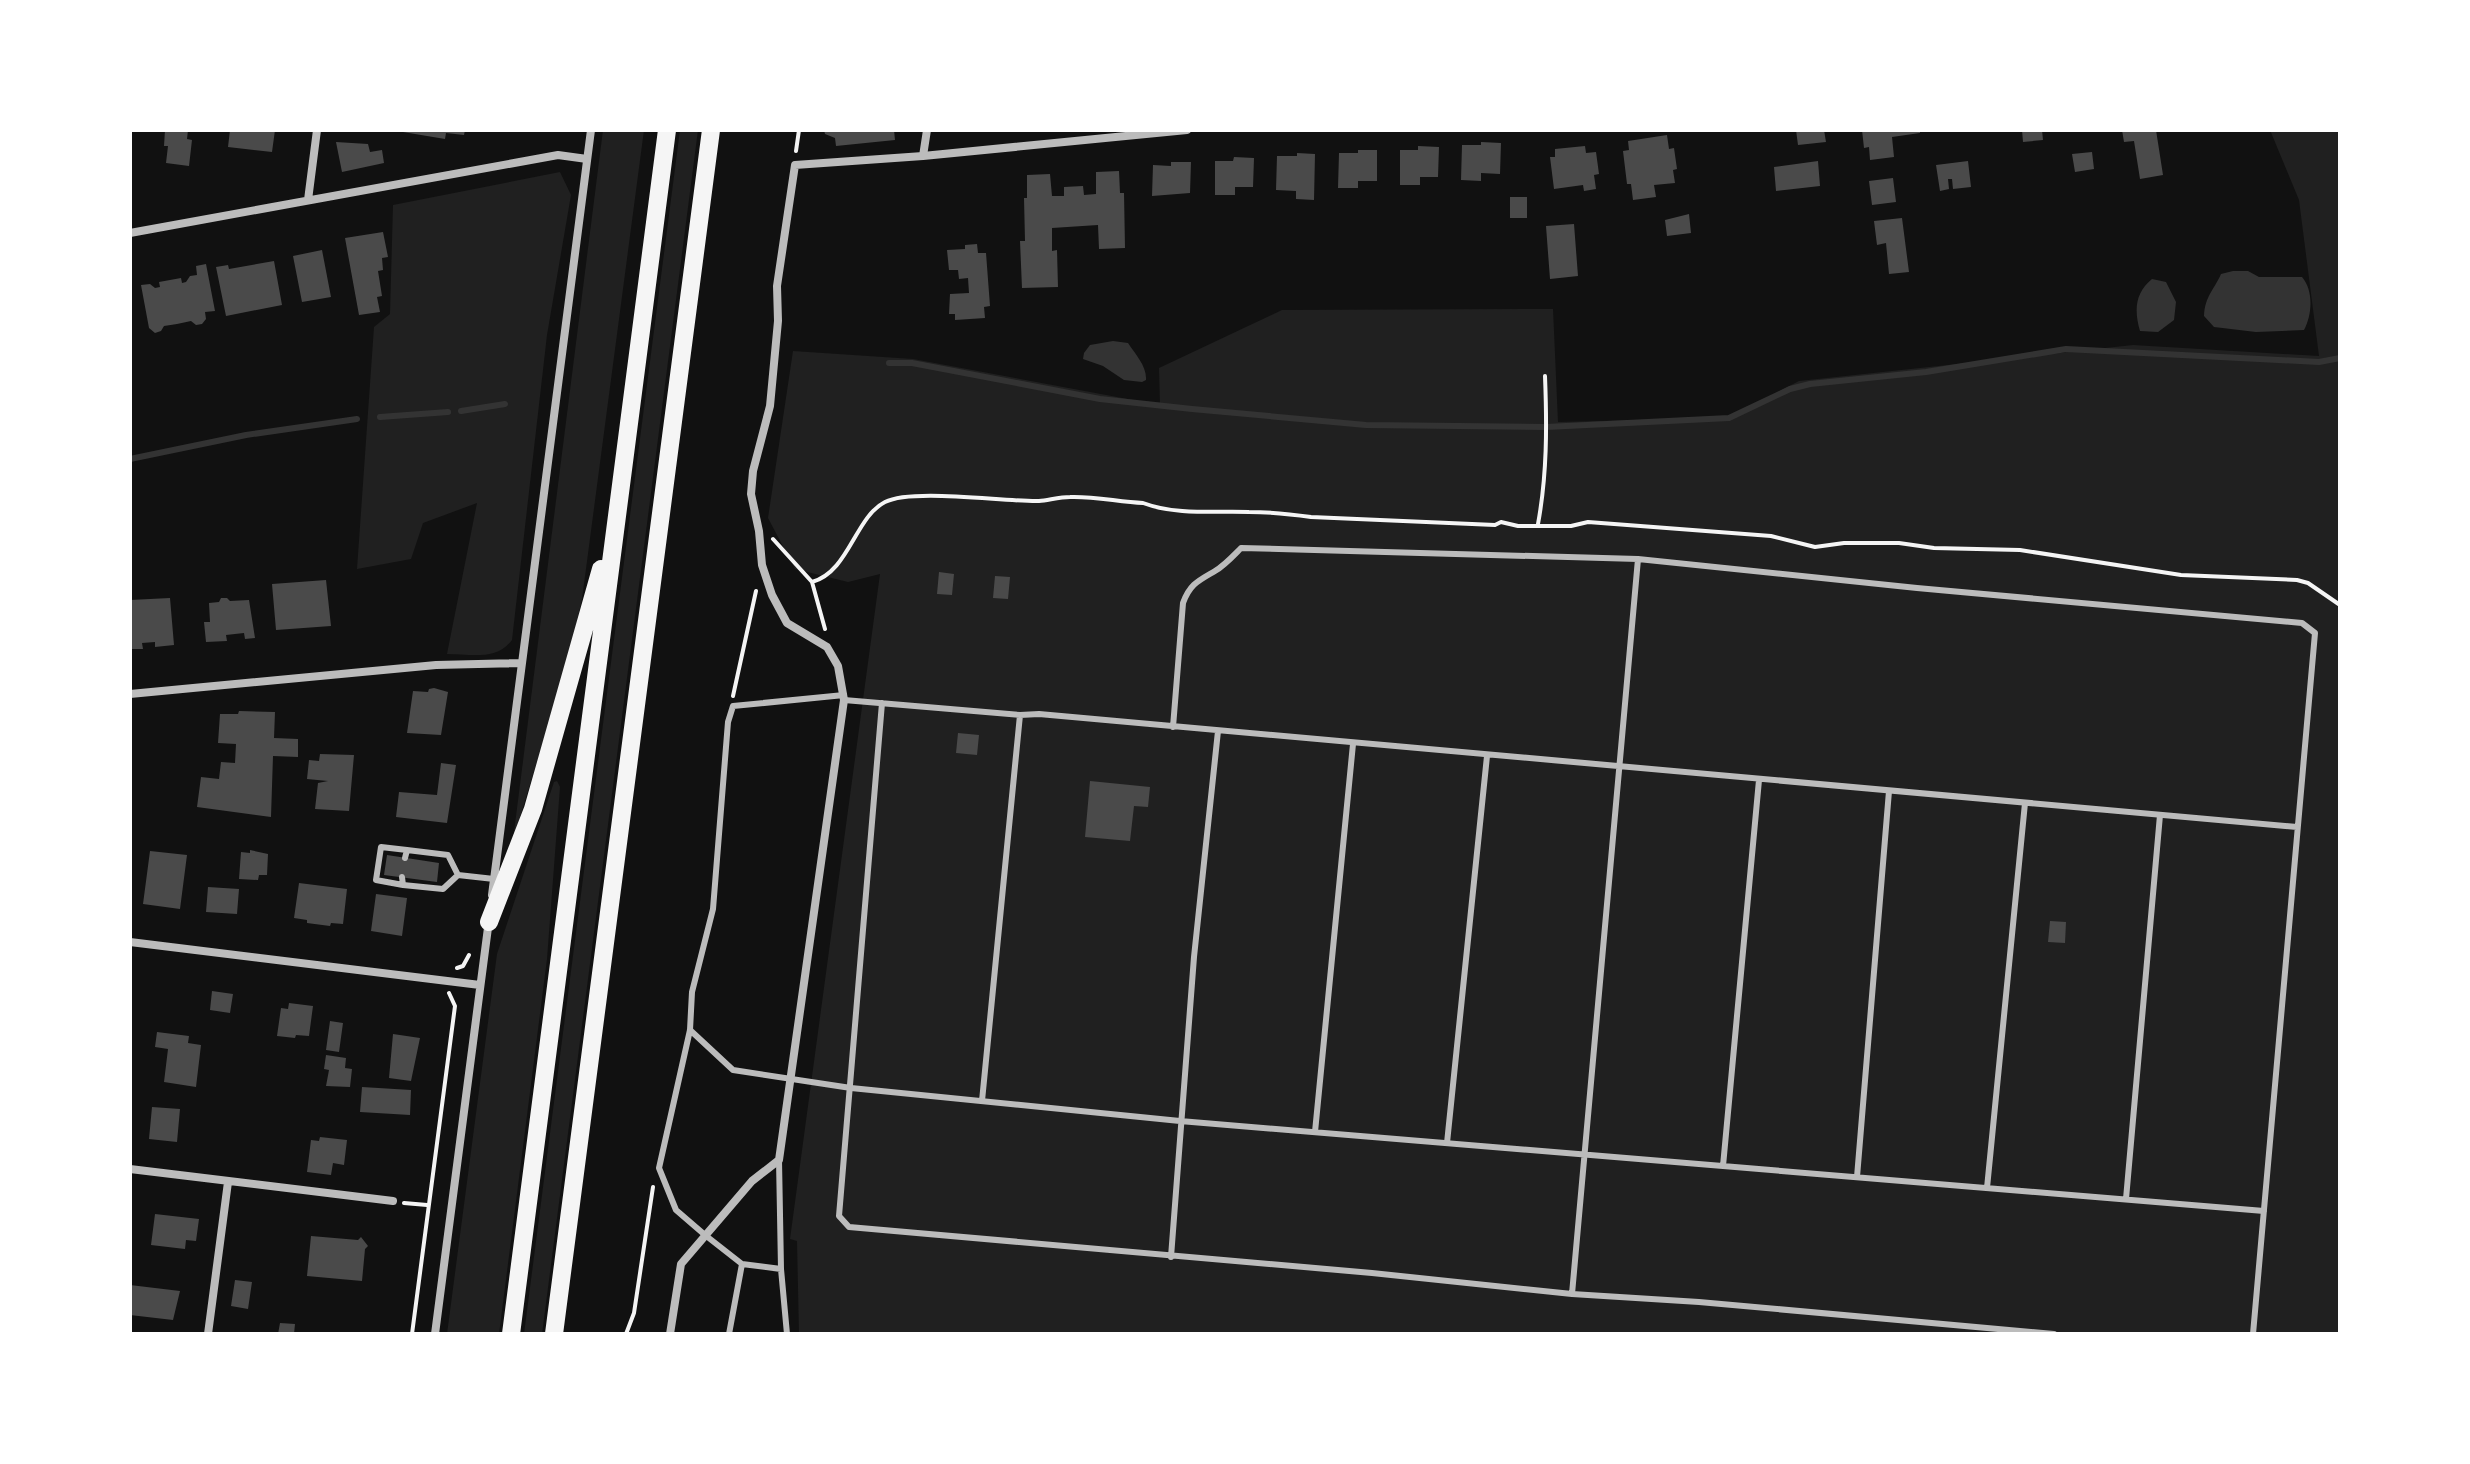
<svg xmlns="http://www.w3.org/2000/svg" width="2470" height="1464" font-family="'Roboto Condensed',sans-serif">
<style>
.green{fill:#202020}
.water{fill:#333}
.lines{fill:none;stroke-linecap:round;stroke-linejoin:round}
.stream{stroke:#333;stroke-width:6}
.building{fill:#4a4a4a}
.path{stroke:#f5f5f5;stroke-width:4}
.service{stroke:#bcbcbc;stroke-width:6}
.minor{stroke:#bcbcbc;stroke-width:8}
.primary{stroke:#f5f5f5;stroke-width:18}
</style>
<rect width="100%" height="100%" fill="#111"/>
<path class="green" d="M 603,130 L 644,130 L 582,599 L 569,657 L 513,840 Z
M 680,130 L 698,130 L 542,1334 L 524,1334 Z
M 2270,130 L 2340,130 L 2340,1334 L 799,1334 L 797,1241 L 790,1239 L 880,574 L 848,582 L 795,569 L 768,518 L 793,351 L 913,359 L 1160,405 L 1159,368 L 1282,310 L 1553,309 L 1558,422 L 1727,418 L 1799,381 L 2133,345 L 2319,356 L 2299,200 Z
M 560,172 L 571,195 L 547,335 L 512,640 C 496,661 471,654 447,654 L 477,503 L 423,523 L 411,559 L 357,569 L 374,327 L 390,314 L 393,205 Z
M 557,781 L 560,787 L 547,959 L 499,1334 L 447,1334 L 497,954 L 554,782 Z"/>
<path class="water" d="M 2233,271 L 2248,271 L 2259,277 L 2302,277 C 2314,291 2312,315 2304,330 L 2256,332 L 2214,327 L 2204,316 C 2205,296 2214,290 2221,274 Z
M 2152,279 L 2166,282 L 2176,302 L 2174,320 L 2158,332 L 2140,331 C 2134,310 2135,293 2152,279 Z
M 1113,341 L 1128,343 C 1135,354 1147,366 1146,380 L 1142,382 L 1124,380 L 1103,366 L 1083,359 L 1084,353 L 1090,345 Z"/>
<g class="lines">
<path class="stream" d="M 889,363 L 912,363 L 1100,399 L 1192,409 L 1366,425 L 1546,427 L 1729,418 L 1790,389 L 1810,384 L 1926,372 L 2066,349 L 2319,362 L 2340,358
M 461,411 L 505,404
M 380,417 L 448,412
M 130,459 L 246,435 L 357,419"/>
</g>
<path class="building" d="M 165,130 L 188,130 L 187,139 L 192,140 L 189,166 L 166,163 L 168,146 L 164,146 Z
M 230,130 L 275,130 L 272,152 L 228,147 Z
M 391,130 L 465,130 L 464,135 L 446,133 L 445,139 Z
M 824,130 L 894,130 L 895,140 L 836,146 L 835,138 L 825,134 Z
M 1796,130 L 1824,130 L 1826,142 L 1798,145 Z
M 1862,130 L 1920,130 L 1920,133 L 1892,137 L 1894,157 L 1870,160 L 1869,147 L 1864,148 Z
M 2022,130 L 2042,130 L 2043,140 L 2023,142 Z
M 2122,130 L 2156,130 L 2163,175 L 2140,179 L 2134,141 L 2124,142 Z
M 1667,135 L 1669,149 L 1674,148 L 1677,169 L 1673,170 L 1675,183 L 1654,185 L 1656,197 L 1633,200 L 1631,184 L 1627,184 L 1623,151 L 1629,150 L 1628,141 Z
M 336,142 L 368,144 L 370,152 L 382,150 L 384,163 L 342,172 Z
M 1481,142 L 1501,143 L 1500,174 L 1481,173 L 1481,181 L 1461,180 L 1462,145 L 1481,145 Z
M 1418,146 L 1439,147 L 1438,177 L 1420,177 L 1420,185 L 1400,185 L 1400,150 L 1418,150 Z
M 1585,146 L 1586,153 L 1596,152 L 1599,174 L 1594,175 L 1596,189 L 1584,191 L 1583,185 L 1554,189 L 1550,157 L 1555,157 L 1555,149 Z
M 1358,150 L 1377,150 L 1377,181 L 1358,181 L 1358,188 L 1338,188 L 1339,153 L 1358,153 Z
M 2092,152 L 2094,169 L 2075,172 L 2072,154 Z
M 1297,153 L 1315,154 L 1314,200 L 1296,199 L 1296,191 L 1276,190 L 1277,156 L 1297,156 Z
M 1234,157 L 1254,158 L 1253,187 L 1235,187 L 1235,195 L 1215,195 L 1215,161 L 1233,161 Z
M 1818,161 L 1820,186 L 1776,191 L 1774,167 Z
M 1968,161 L 1971,187 L 1953,189 L 1952,179 L 1948,179 L 1949,189 L 1940,191 L 1936,165 Z
M 1171,162 L 1191,162 L 1190,193 L 1152,196 L 1153,165 L 1171,166 Z
M 1119,171 L 1120,193 L 1124,193 L 1125,248 L 1099,249 L 1098,225 L 1052,228 L 1052,251 L 1057,250 L 1058,287 L 1022,288 L 1020,241 L 1025,241 L 1024,198 L 1027,198 L 1027,175 L 1050,174 L 1052,196 L 1064,196 L 1064,187 L 1083,186 L 1084,195 L 1096,194 L 1096,172 Z
M 1893,178 L 1896,202 L 1872,205 L 1869,181 Z
M 1510,197 L 1527,197 L 1527,218 L 1510,218 Z
M 1689,214 L 1691,233 L 1667,236 L 1665,220 Z
M 1902,218 L 1909,272 L 1889,274 L 1886,243 L 1877,245 L 1874,221 Z
M 1574,224 L 1578,276 L 1550,279 L 1546,226 Z
M 383,232 L 388,257 L 382,258 L 383,270 L 378,271 L 382,296 L 377,297 L 380,312 L 359,315 L 345,238 Z
M 977,244 L 978,253 L 986,253 L 990,306 L 984,307 L 985,318 L 955,320 L 955,314 L 949,314 L 950,294 L 969,293 L 968,278 L 959,279 L 958,270 L 949,270 L 947,250 L 965,249 L 965,245 Z
M 322,250 L 331,297 L 302,302 L 293,256 Z
M 274,261 L 282,305 L 226,316 L 216,267 L 228,265 L 229,269 Z
M 206,264 L 215,311 L 205,312 L 206,319 L 202,324 L 196,325 L 191,321 L 177,324 L 164,326 L 161,331 L 155,333 L 149,328 L 141,285 L 150,284 L 155,288 L 160,287 L 159,282 L 181,278 L 182,283 L 186,282 L 190,276 L 197,275 L 196,266 Z
M 939,572 L 954,574 L 952,595 L 937,594 Z
M 995,576 L 1010,577 L 1008,599 L 993,598 Z
M 326,580 L 331,626 L 276,630 L 272,584 Z
M 170,598 L 174,645 L 155,647 L 155,642 L 142,643 L 143,649 L 130,649 L 130,600 Z
M 221,598 L 227,598 L 230,601 L 249,600 L 255,638 L 245,639 L 244,633 L 226,635 L 227,641 L 206,642 L 204,622 L 210,622 L 209,603 L 219,602 Z
M 434,688 L 448,692 L 441,735 L 407,733 L 413,691 L 428,692 L 429,689 Z
M 239,711 L 275,712 L 274,738 L 298,739 L 298,757 L 273,756 L 271,817 L 197,807 L 201,777 L 219,779 L 221,762 L 235,763 L 236,744 L 218,743 L 220,714 L 238,714 Z
M 958,733 L 979,735 L 977,755 L 956,753 Z
M 320,754 L 354,755 L 349,811 L 315,809 L 318,783 L 328,781 L 307,779 L 309,760 L 319,761 Z
M 441,763 L 456,765 L 447,823 L 396,817 L 399,792 L 437,795 Z
M 1090,781 L 1150,787 L 1148,807 L 1134,806 L 1130,841 L 1085,837 Z
M 250,850 L 268,854 L 267,875 L 259,875 L 258,880 L 239,879 L 241,852 L 250,853 Z
M 150,851 L 187,855 L 180,909 L 143,904 Z
M 387,855 L 439,863 L 437,882 L 384,875 Z
M 299,883 L 347,889 L 343,924 L 331,923 L 330,926 L 307,923 L 307,920 L 294,918 Z
M 208,887 L 239,889 L 237,914 L 206,912 Z
M 376,894 L 407,898 L 402,936 L 371,931 Z
M 2050,921 L 2066,922 L 2065,943 L 2048,942 Z
M 212,991 L 233,994 L 230,1013 L 210,1010 Z
M 289,1003 L 313,1006 L 309,1036 L 296,1035 L 295,1038 L 277,1036 L 281,1008 L 288,1009 Z
M 330,1021 L 343,1023 L 339,1052 L 326,1050 Z
M 157,1032 L 189,1036 L 188,1043 L 201,1045 L 196,1087 L 164,1082 L 168,1049 L 155,1047 Z
M 393,1034 L 420,1038 L 411,1081 L 389,1078 Z
M 326,1055 L 346,1058 L 345,1068 L 352,1069 L 350,1087 L 326,1086 L 329,1070 L 324,1069 Z
M 362,1087 L 411,1090 L 410,1115 L 360,1112 Z
M 152,1107 L 180,1109 L 177,1142 L 149,1139 Z
M 320,1137 L 347,1140 L 344,1165 L 333,1163 L 331,1175 L 307,1172 L 311,1140 L 319,1141 Z
M 155,1214 L 199,1219 L 196,1241 L 186,1240 L 185,1249 L 151,1245 Z
M 311,1236 L 358,1240 L 361,1237 L 368,1246 L 365,1249 L 362,1281 L 307,1276 Z
M 235,1280 L 252,1282 L 248,1309 L 231,1306 Z
M 130,1285 L 180,1291 L 173,1320 L 130,1315 Z
M 280,1323 L 295,1324 L 294,1334 L 278,1334 Z"/>
<g class="lines">
<path class="path" d="M 796,151 L 799,130
M 1538,524 C 1547,475 1547,427 1545,376
M 773,539 L 812,582 L 825,629
M 812,582 C 849,572 855,517 885,502 C 913,488 1004,502 1039,501 C 1049,500 1060,497 1070,497 C 1094,496 1119,502 1143,503 C 1175,515 1215,511 1249,512 C 1270,512 1290,514 1311,517 L 1495,525 L 1501,522 L 1518,526 L 1571,526 L 1588,522 L 1771,536 L 1815,547 L 1844,543 L 1899,543 L 1934,548 L 2020,550 L 2181,575 L 2297,580 L 2308,583 L 2340,605
M 733,696 L 756,591
M 457,968 L 463,966 L 469,955
M 404,1203 L 427,1205
M 412,1334 L 455,1006 L 449,993
M 626,1334 L 634,1313 L 653,1187"/>
<path class="service" d="M 844,700 L 1020,715 L 1039,714 L 2297,827
M 882,703 L 839,1216 L 849,1227 L 1372,1273 L 1572,1294 L 1699,1302 L 2054,1334
M 1173,727 L 1183,603 C 1190,584 1198,581 1215,571 C 1225,565 1233,556 1241,548 L 1638,559 L 1917,588 L 2302,623 L 2315,633 L 2253,1334
M 458,875 L 494,879
M 402,877 L 403,885 L 443,889 L 458,875 L 448,855 L 407,850 L 405,858
M 403,885 L 376,880 L 381,847 L 407,850
M 690,1030 L 733,1070 L 851,1088 L 1180,1121 L 2264,1211
M 982,1101 L 1020,715
M 1315,1132 L 1353,744
M 1447,1143 L 1487,756
M 779,1160 L 781,1269 L 787,1334
M 1723,1166 L 1759,780
M 1857,1177 L 1889,791
M 1987,1188 L 2025,803
M 2126,1199 L 2160,815
M 1171,1257 L 1194,957 L 1218,731
M 781,1269 L 742,1264 L 705,1235 L 676,1210 L 659,1168 L 690,1030 L 692,992 L 713,909 L 728,722 L 733,706 L 844,695
M 1572,1294 L 1638,559
M 729,1334 L 742,1264"/>
<path class="minor" d="M 923,156 L 927,130
M 308,200 L 317,130
M 130,233 L 558,155 L 587,159
M 130,694 L 436,665 L 521,663
M 492,895 L 591,130
M 130,942 L 480,985
M 130,1169 L 393,1201
M 208,1334 L 228,1182
M 435,1334 L 489,920
M 670,1334 L 681,1264 L 752,1181 L 779,1160 L 844,700 L 838,666 L 827,647 L 787,623 L 772,595 L 762,565 L 759,531 L 751,494 L 753,471 L 770,406 L 778,321 L 777,286 L 795,165 L 923,156 L 1187,130"/>
<path class="primary" d="M 489,922 L 533,809 L 601,569
M 511,1334 L 667,130
M 554,1334 L 711,130"/>
</g>
<rect width="2470" height="1464" fill="none" stroke="#ffffff" stroke-width="264"/>
</svg>
